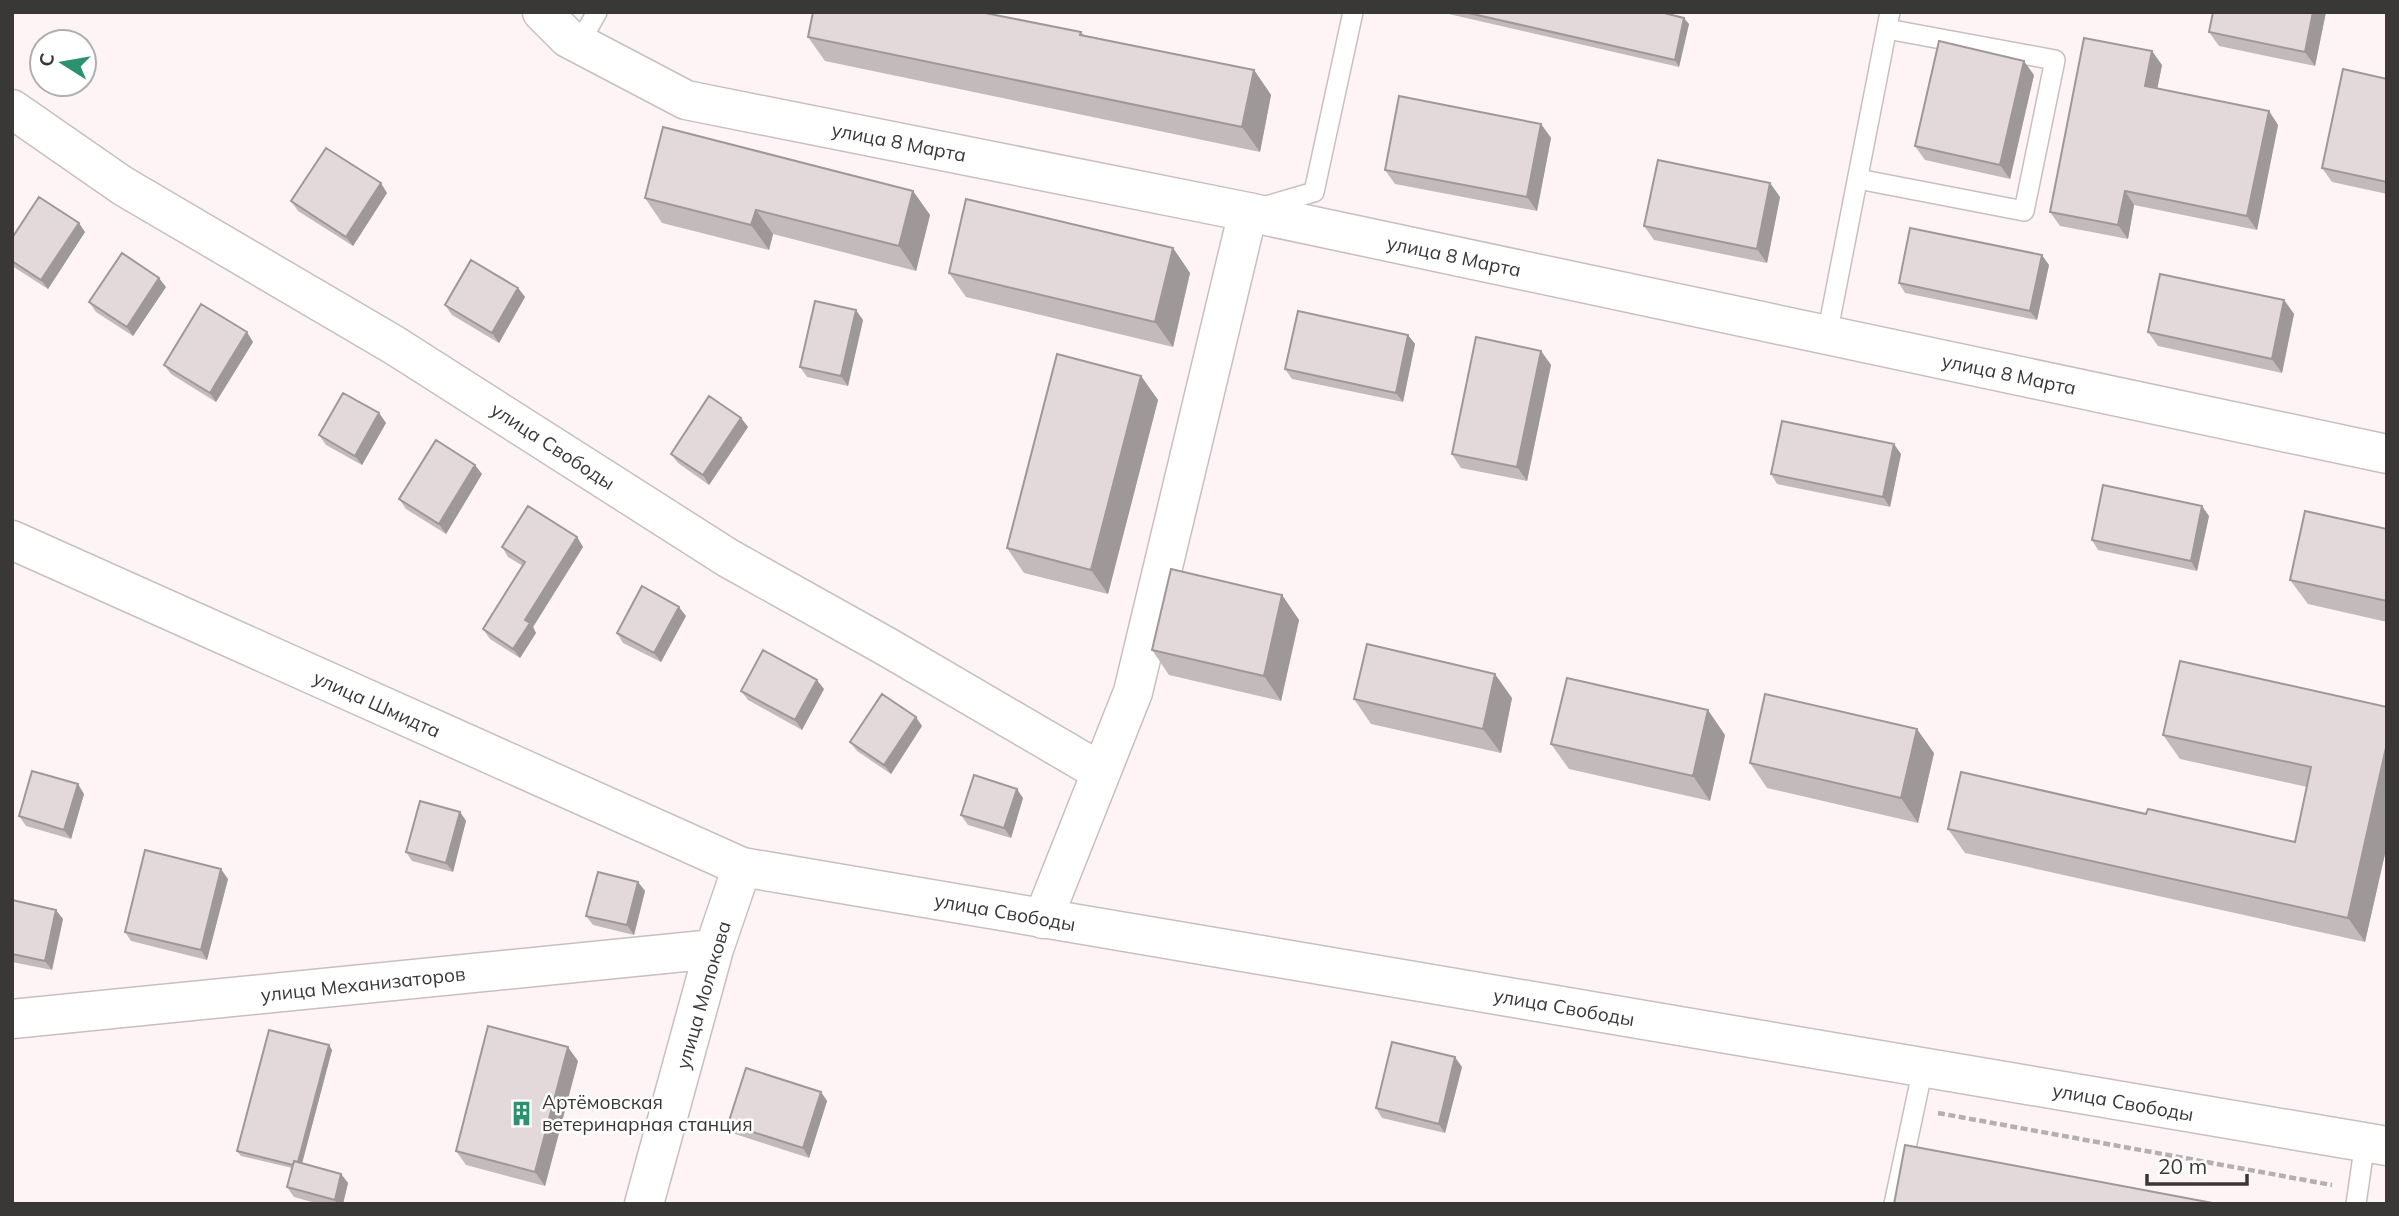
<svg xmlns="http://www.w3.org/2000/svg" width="2399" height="1216" font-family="Mulish,sans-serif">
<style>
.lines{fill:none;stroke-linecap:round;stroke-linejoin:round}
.service-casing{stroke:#c8bfbf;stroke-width:22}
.minor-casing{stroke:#c8bfbf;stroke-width:41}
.tertiary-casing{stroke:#c8bfbf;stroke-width:41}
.path{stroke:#b6afaf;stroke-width:4.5;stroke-dasharray:7 3.5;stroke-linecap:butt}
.service{stroke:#fff;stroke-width:19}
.minor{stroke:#fff;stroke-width:38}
.tertiary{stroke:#fff;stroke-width:38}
.wall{fill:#c3bbbb}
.shaded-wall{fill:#9f9899}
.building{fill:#e3d9da;stroke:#9f9899;stroke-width:2}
.labels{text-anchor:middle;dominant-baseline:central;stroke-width:5;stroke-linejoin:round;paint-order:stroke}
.street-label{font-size:19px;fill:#3a3737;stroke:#fff}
.poi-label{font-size:19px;fill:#3a3737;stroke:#fff;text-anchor:start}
</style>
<rect width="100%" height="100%" fill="#fef4f5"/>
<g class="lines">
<defs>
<path id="service" d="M 579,44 L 597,12
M 1858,179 L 2024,211 L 2055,60 L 1887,29
M 1263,207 L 1314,192 L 1353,12
M 1827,335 L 1890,12
M 1894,1204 L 1923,1068
M 2356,1204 L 2365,1142"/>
<path id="minor" d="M 542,12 L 568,38 L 686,100 L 1248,212 L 2387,454
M 12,109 L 123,186 L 394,345 L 728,558 L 889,648 L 1101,772
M 1043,919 L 1133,692 L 1248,212
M 12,1019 L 714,949
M 644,1204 L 714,949 L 742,867"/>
<path id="tertiary" d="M 12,540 L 742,867 L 2387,1146"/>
</defs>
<use href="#service" class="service-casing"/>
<use href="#minor" class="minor-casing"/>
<use href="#tertiary" class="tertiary-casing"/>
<path class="path" d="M 1938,1113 L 2332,1185"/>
<use href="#service" class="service"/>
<use href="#minor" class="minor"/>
<use href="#tertiary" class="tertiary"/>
</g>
<path class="wall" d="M 1440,12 L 1660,12 L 1689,24 L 1679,67 Z
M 2213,12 L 2326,12 L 2315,66 L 2219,46 L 2209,32 Z
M 1081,32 L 1084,35 L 1254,70 L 1271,95 L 1260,152 L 825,61 L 808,37 Z
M 2162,65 L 2157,89 L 2269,111 L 2278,125 L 2257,230 L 2134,205 L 2128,239 L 2060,226 L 2050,212 Z
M 2034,75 L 2010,179 L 1925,160 L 1915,146 Z
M 2387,79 L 2387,194 L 2332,182 L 2322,168 Z
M 1541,124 L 1551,138 L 1537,211 L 1395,184 L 1385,170 Z
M 1770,183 L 1780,197 L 1767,263 L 1654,240 L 1644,226 Z
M 913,191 L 930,215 L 916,271 L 773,234 L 769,250 L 662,223 L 645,198 Z
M 387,193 L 353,246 L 298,211 L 291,201 Z
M 85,232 L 48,289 L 12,266 L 12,238 Z
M 1173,248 L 1190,273 L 1173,347 L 966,297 L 949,273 Z
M 2049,265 L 2037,320 L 1905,293 L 1899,283 Z
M 166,287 L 133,336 L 96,312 L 89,302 Z
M 518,288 L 525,297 L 499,343 L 452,315 L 445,305 Z
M 2284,300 L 2294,314 L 2282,373 L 2158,346 L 2148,332 Z
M 863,320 L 848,386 L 807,377 L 800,367 Z
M 1408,335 L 1415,344 L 1403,402 L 1292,379 L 1285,369 Z
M 253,342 L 216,402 L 171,374 L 164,365 Z
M 1541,351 L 1551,365 L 1527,481 L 1461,468 L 1452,454 Z
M 1141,376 L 1158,400 L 1108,594 L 1024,573 L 1007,548 Z
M 379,413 L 386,423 L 362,465 L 326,445 L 319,435 Z
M 741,418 L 748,427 L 709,485 L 678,463 L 671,454 Z
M 1901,454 L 1890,507 L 1777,484 L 1771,474 Z
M 482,474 L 446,534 L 406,509 L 399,499 Z
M 2209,516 L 2197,571 L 2098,550 L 2092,540 Z
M 2387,529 L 2387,622 L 2308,604 L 2290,580 Z
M 577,537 L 583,547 L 533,627 L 536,633 L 520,658 L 490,639 L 483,629 L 523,566 L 508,557 L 502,547 Z
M 1282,595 L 1299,620 L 1281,701 L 1169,675 L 1152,650 Z
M 686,616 L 661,662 L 623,643 L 617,633 Z
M 824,689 L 802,730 L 748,700 L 741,691 Z
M 1512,698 L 1501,753 L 1371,724 L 1354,699 Z
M 2387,707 L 2387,845 L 2365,942 L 1965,853 L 1948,829 L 2146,814 L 2295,842 L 2307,787 L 2180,759 L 2163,735 Z
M 922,726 L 891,774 L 857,751 L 850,742 Z
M 1725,735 L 1710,801 L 1569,769 L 1551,744 Z
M 1934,753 L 1918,823 L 1767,788 L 1750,763 Z
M 84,794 L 71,839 L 26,826 L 19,816 Z
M 1023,798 L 1011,838 L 968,825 L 961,815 Z
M 460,812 L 466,821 L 453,872 L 412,861 L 406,852 Z
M 228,879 L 207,960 L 131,941 L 125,932 Z
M 638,882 L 645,891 L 634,935 L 593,925 L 586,916 Z
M 12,900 L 63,919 L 52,970 L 12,962 Z
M 329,1045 L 332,1050 L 302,1163 L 341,1174 L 348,1183 L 343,1204 L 319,1204 L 294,1197 L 287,1187 L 292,1168 L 241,1156 L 237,1151 Z
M 578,1061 L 545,1186 L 466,1165 L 456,1151 Z
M 1462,1067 L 1445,1133 L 1382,1118 L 1376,1108 Z
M 821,1092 L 827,1101 L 809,1158 L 735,1134 L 728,1124 Z"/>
<path class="shaded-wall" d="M 2313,12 L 2326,12 L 2315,66 L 2305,52 Z
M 1684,18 L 1689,24 L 1679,67 L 1675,60 Z
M 2152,51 L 2162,65 L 2155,100 L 2145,86 Z
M 2024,61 L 2034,75 L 2010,179 L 2000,165 Z
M 1254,70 L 1271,95 L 1260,152 L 1242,127 Z
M 2269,111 L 2278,125 L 2257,230 L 2247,216 Z
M 1541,124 L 1551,138 L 1537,211 L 1527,197 Z
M 381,183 L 387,193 L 353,246 L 346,237 Z
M 1770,183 L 1780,197 L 1767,263 L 1757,249 Z
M 913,191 L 930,215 L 916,271 L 899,246 Z
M 2125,191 L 2134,205 L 2128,239 L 2118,225 Z
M 756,210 L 773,234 L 769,250 L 751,225 Z
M 79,223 L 85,232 L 48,289 L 41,280 Z
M 1173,248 L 1190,273 L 1173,347 L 1155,322 Z
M 2042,255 L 2049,265 L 2037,320 L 2030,311 Z
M 159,278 L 166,287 L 133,336 L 127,327 Z
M 518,288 L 525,297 L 499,343 L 492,333 Z
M 2284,300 L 2294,314 L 2282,373 L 2272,359 Z
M 856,310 L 863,320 L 848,386 L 841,376 Z
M 247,332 L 253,342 L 216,402 L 210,393 Z
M 1408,335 L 1415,344 L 1403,402 L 1396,393 Z
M 1541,351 L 1551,365 L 1527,481 L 1517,467 Z
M 1141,376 L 1158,400 L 1108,594 L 1091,570 Z
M 379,413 L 386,423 L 362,465 L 355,456 Z
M 741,418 L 748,427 L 709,485 L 703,475 Z
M 1894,444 L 1901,454 L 1890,507 L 1883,497 Z
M 475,465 L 482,474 L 446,534 L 439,524 Z
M 2202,506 L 2209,516 L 2197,571 L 2191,561 Z
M 577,537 L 583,547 L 533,627 L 536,633 L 520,658 L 513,649 L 525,620 Z
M 1282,595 L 1299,620 L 1281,701 L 1264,676 Z
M 679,607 L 686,616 L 661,662 L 654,653 Z
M 1495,674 L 1512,698 L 1501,753 L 1483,729 Z
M 817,680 L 824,689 L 802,730 L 795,720 Z
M 1708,710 L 1725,735 L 1710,801 L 1693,776 Z
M 916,717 L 922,726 L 891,774 L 884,765 Z
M 1917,729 L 1934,753 L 1918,823 L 1901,798 Z
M 2387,743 L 2387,845 L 2365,942 L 2348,918 Z
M 78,784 L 84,794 L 71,839 L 64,830 Z
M 1017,789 L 1023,798 L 1011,838 L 1004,828 Z
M 460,812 L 466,821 L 453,872 L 446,863 Z
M 221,869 L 228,879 L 207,960 L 201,950 Z
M 638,882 L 645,891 L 634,935 L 627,925 Z
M 56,910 L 63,919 L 52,970 L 45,961 Z
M 329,1045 L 332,1050 L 300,1171 L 297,1166 Z
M 568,1047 L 578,1061 L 545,1186 L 535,1172 Z
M 1455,1057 L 1462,1067 L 1445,1133 L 1439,1124 Z
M 821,1092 L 827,1101 L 809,1158 L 803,1148 Z
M 341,1174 L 348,1183 L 343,1204 L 337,1204 L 335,1200 Z"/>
<path class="building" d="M 813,12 L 980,12 L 1081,32 L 1080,35 L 1254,70 L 1242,127 L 808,37 Z
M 1464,12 L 1660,12 L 1684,18 L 1675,60 Z
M 2213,12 L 2313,12 L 2305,52 L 2209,32 Z
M 2084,38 L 2152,51 L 2145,86 L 2269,111 L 2247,216 L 2125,191 L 2118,225 L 2050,212 Z
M 1939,41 L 2024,61 L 2000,165 L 1915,146 Z
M 2343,69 L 2387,79 L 2387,182 L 2322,168 Z
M 1399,96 L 1541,124 L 1527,197 L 1385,170 Z
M 663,127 L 913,191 L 899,246 L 756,210 L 751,225 L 645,198 Z
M 326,148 L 381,183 L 346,237 L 291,201 Z
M 1658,160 L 1770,183 L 1757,249 L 1644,226 Z
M 39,197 L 79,223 L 41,280 L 12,261 L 12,238 Z
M 966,199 L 1173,248 L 1155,322 L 949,273 Z
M 1910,228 L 2042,255 L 2030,311 L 1899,283 Z
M 122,253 L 159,278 L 127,327 L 89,302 Z
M 471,260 L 518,288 L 492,333 L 445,305 Z
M 2160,274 L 2284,300 L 2272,359 L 2148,332 Z
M 815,301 L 856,310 L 841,376 L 800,367 Z
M 201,304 L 247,332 L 210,393 L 164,365 Z
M 1298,311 L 1408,335 L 1396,393 L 1285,369 Z
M 1476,337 L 1541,351 L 1517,467 L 1452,454 Z
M 1057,354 L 1141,376 L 1091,570 L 1007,548 Z
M 343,393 L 379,413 L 355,456 L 319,435 Z
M 709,396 L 741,418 L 703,475 L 671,454 Z
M 1782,421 L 1894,444 L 1883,497 L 1771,474 Z
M 436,440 L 475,465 L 439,524 L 399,499 Z
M 2103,485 L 2202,506 L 2191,561 L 2092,540 Z
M 528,506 L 577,537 L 525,620 L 530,623 L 513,649 L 483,629 L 525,562 L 502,547 Z
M 2305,511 L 2387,529 L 2387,601 L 2290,580 Z
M 1171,569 L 1282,595 L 1264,676 L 1152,650 Z
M 642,586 L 679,607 L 654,653 L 617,633 Z
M 1367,644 L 1495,674 L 1483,729 L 1354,699 Z
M 763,650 L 817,680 L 795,720 L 741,691 Z
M 2180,661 L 2387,707 L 2387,743 L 2348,918 L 1948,829 L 1961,772 L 2146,814 L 2148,809 L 2295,842 L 2311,767 L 2163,735 Z
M 1567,678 L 1708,710 L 1693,776 L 1551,744 Z
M 882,694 L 916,717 L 884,765 L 850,742 Z
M 1765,694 L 1917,729 L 1901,798 L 1750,763 Z
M 32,771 L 78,784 L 64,830 L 19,816 Z
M 974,775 L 1017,789 L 1004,828 L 961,815 Z
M 420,801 L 460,812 L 446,863 L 406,852 Z
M 145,850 L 221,869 L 201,950 L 125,932 Z
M 598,872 L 638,882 L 627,925 L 586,916 Z
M 12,900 L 56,910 L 45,961 L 12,954 Z
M 488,1026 L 568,1047 L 535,1172 L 456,1151 Z
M 269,1030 L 329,1045 L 298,1162 L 294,1161 L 293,1165 L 237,1151 Z
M 1392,1042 L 1455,1057 L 1439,1124 L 1376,1108 Z
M 746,1068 L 821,1092 L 803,1148 L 728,1124 Z
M 1905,1145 L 2218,1204 L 1894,1204 Z
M 294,1161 L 341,1174 L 335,1200 L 287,1187 Z"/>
<defs>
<symbol id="building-bare" viewBox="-9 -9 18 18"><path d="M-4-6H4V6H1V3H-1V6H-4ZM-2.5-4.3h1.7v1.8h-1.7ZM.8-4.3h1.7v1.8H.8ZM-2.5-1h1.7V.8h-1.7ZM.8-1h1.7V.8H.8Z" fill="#2b916e" stroke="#fff" stroke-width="2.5" paint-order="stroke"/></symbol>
</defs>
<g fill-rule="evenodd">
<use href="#building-bare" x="504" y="1096" width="35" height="35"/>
</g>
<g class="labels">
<g class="street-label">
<text transform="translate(899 142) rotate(11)">улица 8 Марта</text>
<text transform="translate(1454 256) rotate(12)">улица 8 Марта</text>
<text transform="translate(2009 374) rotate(12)">улица 8 Марта</text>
<text transform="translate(553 446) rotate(33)">улица Свободы</text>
<text transform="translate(377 704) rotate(24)">улица Шмидта</text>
<text transform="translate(1005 912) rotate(10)">улица Свободы</text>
<text transform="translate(363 984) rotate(-6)">улица Механизаторов</text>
<text transform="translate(703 995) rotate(-74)">улица Молокова</text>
<text transform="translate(1564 1007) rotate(10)">улица Свободы</text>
<text transform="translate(2123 1102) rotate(10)">улица Свободы</text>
</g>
<g class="poi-label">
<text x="542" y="1102">Артёмовская<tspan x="542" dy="22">ветеринарная станция</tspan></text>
</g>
</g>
<rect width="2399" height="1216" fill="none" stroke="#3a3737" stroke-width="28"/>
<g transform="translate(63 63) rotate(281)"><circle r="33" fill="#ffffff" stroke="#b0afaf" stroke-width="2"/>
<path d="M0-5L12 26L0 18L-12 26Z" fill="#2b916e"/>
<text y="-10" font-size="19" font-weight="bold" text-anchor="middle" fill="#3a3737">С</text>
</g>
<path d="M2147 1174v10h100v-10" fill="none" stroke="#3a3737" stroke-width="3.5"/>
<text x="2158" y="1174" font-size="21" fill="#3a3737" stroke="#ffffff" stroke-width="5" paint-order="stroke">20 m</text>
</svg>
